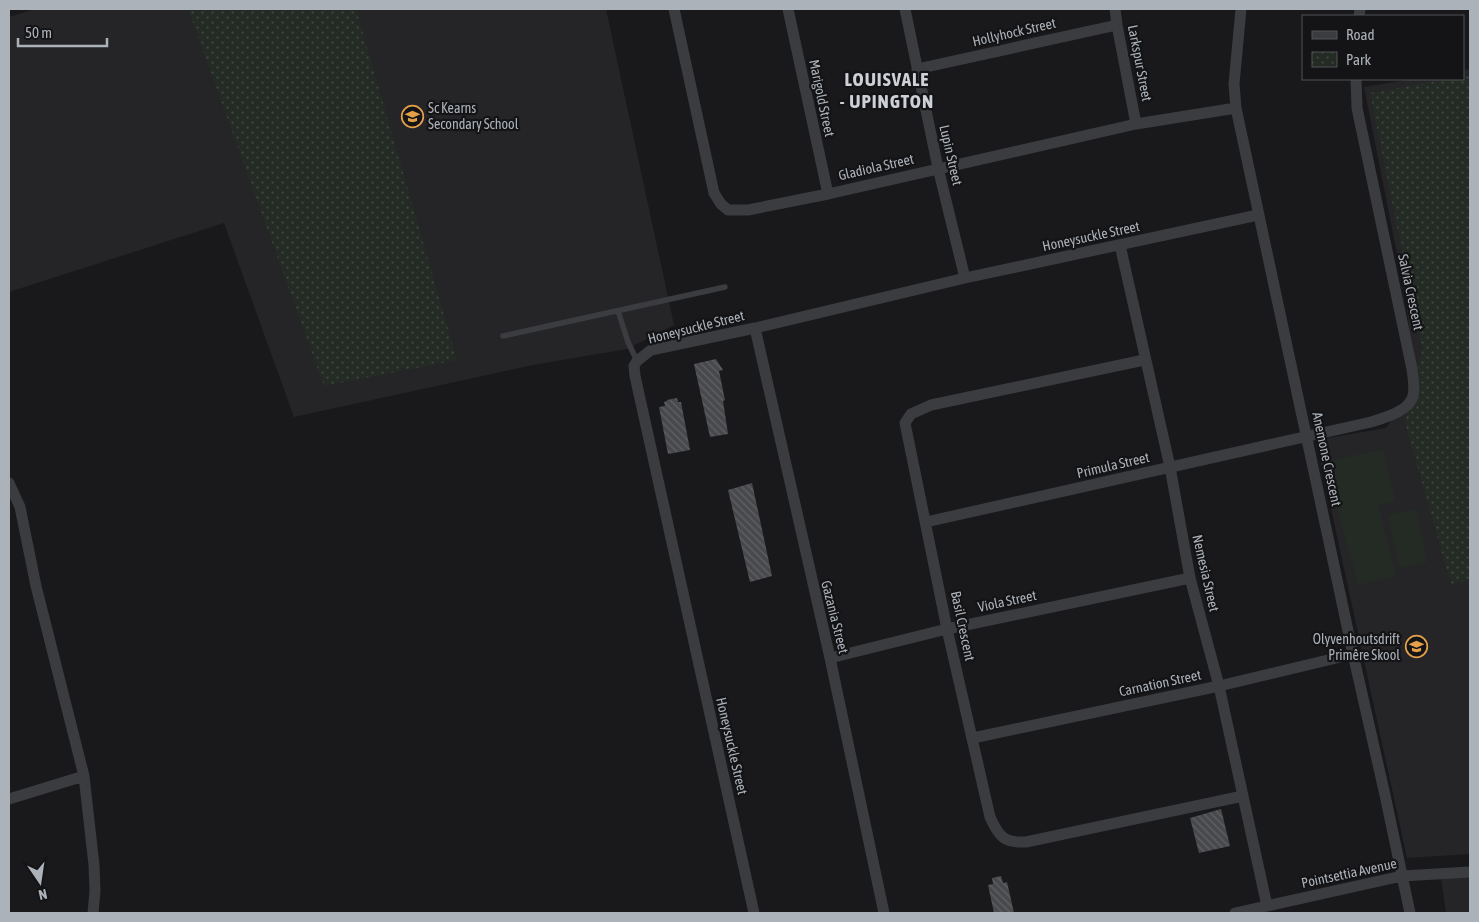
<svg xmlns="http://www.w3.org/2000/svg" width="1479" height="922" font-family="'Asap Condensed',sans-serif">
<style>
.built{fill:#252528}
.grass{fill:#232b24}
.park{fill:url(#park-dots)}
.building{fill:url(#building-back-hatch)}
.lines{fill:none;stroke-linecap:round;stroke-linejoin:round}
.lane{stroke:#3a3c40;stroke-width:5.5}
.street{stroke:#3a3c40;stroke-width:11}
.labels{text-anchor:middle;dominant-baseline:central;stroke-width:4.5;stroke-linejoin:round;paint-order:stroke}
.street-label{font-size:14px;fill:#acb2b9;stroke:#141416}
.poi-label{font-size:14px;fill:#acb2b9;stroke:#141416;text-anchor:start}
.district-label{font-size:19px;font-weight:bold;letter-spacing:1px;fill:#cdd0d6;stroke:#141416}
</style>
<defs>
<pattern id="park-dots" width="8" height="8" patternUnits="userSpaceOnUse" patternTransform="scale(1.25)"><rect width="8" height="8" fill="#232b24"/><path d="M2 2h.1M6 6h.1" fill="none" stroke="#404742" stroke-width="1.8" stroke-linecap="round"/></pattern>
<pattern id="building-back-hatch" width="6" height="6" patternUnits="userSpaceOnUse" patternTransform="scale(1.25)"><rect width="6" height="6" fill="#48494d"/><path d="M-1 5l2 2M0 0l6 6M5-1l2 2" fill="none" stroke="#606165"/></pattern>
</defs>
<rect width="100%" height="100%" fill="#19191b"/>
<path class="built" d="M 35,9 L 606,9 L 674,325 L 627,349 L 533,365 L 294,417 L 224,223 L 9,292 L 9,17 Z
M 1470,69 L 1470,854 L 1407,858 L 1316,440 L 1386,428 L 1415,383 L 1406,300 L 1364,87 L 1413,79 L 1463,79 L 1463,70 Z
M 1470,875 L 1470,913 L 1446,913 L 1441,878 Z"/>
<path class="grass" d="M 1383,449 L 1395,501 L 1378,505 L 1396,576 L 1358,585 L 1325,462 Z
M 1416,509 L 1427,562 L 1400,568 L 1388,515 Z"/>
<path class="park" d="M 188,9 L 356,9 L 457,360 L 324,386 Z
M 1470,75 L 1470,580 L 1451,584 L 1405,422 L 1422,350 L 1370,93 L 1448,79 L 1463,79 L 1463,76 Z"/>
<path class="building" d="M 716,359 L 723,370 L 719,371 L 725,400 L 723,401 L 728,434 L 710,437 L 694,364 Z
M 677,398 L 678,402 L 681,402 L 690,450 L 668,454 L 659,407 L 665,406 L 664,402 L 667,401 L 667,400 Z
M 752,483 L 772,576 L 750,582 L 728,490 Z
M 1221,809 L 1230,846 L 1199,853 L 1190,818 Z
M 1001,876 L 1003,883 L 1007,882 L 1014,913 L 994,913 L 988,885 L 993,884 L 992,878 Z"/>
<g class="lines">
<path class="lane" d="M 618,311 L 628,342 L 637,361
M 503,336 L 725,287"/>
<path class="street" d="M 674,9 L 714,193 L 721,204 L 728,210 L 748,210 L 828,194 L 1136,124 L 1236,108
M 788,9 L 828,194
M 905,9 L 938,168 L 965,278
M 1115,9 L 1117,25 L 1136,124
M 1241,9 L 1234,84 L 1236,108 L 1353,654 L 1385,795 L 1410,913
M 1359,16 L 1360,9
M 917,69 L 1117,25
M 1120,245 L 1170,467 L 1190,578 L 1219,686 L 1267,906
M 755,328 L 830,658 L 884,913
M 1144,360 L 931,405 L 911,414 L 905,423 L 947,629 L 990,817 C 999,837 1004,843 1026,842 L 1243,796
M 9,483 L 20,507 L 36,586 L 84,776 L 94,865 L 95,891 L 93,913
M 926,522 L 1371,422 C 1383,418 1410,411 1413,396 C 1415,388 1413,377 1412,369 L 1357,108 L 1356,79
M 830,658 L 947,629 L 1190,578
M 973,738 L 1219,686 L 1353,654
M 9,799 L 84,776
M 754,913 L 635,376 L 634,366 L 637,361 L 651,350 L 755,328 L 965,278 L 1258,215
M 1235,913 L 1402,876 L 1470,872"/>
</g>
<defs>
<symbol id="school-ring" viewBox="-11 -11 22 22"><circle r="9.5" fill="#141416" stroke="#e3a049" stroke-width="1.5"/><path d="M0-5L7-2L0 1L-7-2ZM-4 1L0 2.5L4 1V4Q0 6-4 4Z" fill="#e3a049"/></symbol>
</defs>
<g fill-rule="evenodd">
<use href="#school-ring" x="400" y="104" width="25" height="25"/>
<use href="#school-ring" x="1404" y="634" width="25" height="25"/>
</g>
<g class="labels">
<g class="street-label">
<text transform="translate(1014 32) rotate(-13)">Hollyhock Street</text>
<text transform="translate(1140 63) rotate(79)">Larkspur Street</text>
<text transform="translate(822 98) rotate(78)">Marigold Street</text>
<text transform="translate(951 155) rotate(77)">Lupin Street</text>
<text transform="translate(876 167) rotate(-13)">Gladiola Street</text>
<text transform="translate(1091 236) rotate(-12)">Honeysuckle Street</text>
<text transform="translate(1411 292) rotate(78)">Salvia Crescent</text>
<text transform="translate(696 327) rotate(-14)">Honeysuckle Street</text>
<text transform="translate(1327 459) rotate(78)">Anemone Crescent</text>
<text transform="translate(1113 465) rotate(-13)">Primula Street</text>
<text transform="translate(1206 573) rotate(77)">Nemesia Street</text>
<text transform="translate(1007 601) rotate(-12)">Viola Street</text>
<text transform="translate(835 617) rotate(76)">Gazania Street</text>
<text transform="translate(963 626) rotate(78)">Basil Crescent</text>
<text transform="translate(1160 683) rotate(-12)">Carnation Street</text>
<text transform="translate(732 746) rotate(77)">Honeysuckle Street</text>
<text transform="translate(1349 873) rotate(-12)">Pointsettia Avenue</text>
</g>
<g class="poi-label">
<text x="428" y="108">Sc Kearns<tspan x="428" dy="16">Secondary School</tspan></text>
<text x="1400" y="639" text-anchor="end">Olyvenhoutsdrift<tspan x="1400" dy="16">Primêre Skool</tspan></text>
</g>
<g class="district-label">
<text x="887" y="79">LOUISVALE<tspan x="887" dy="22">- UPINGTON</tspan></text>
</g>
</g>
<rect width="1479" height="922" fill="none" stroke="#acb2b9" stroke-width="20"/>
<rect x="1302" y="15" width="162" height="65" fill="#141416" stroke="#515357"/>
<rect x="1312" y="31" width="25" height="8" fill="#3a3c40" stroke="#515357"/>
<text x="1346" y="40" font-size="15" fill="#acb2b9">Road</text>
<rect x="1312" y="52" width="25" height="15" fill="url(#park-dots)" stroke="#515357"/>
<text x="1346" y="65" font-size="15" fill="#acb2b9">Park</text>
<g transform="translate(40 882) rotate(167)" stroke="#141416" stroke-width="4" paint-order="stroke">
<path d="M0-4L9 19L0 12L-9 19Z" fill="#acb2b9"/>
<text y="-8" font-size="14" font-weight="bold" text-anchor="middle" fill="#acb2b9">N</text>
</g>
<path d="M18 38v8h89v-8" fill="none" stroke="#acb2b9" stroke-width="2.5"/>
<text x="25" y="38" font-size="15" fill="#acb2b9" stroke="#141416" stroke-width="4" paint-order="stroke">50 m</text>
</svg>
